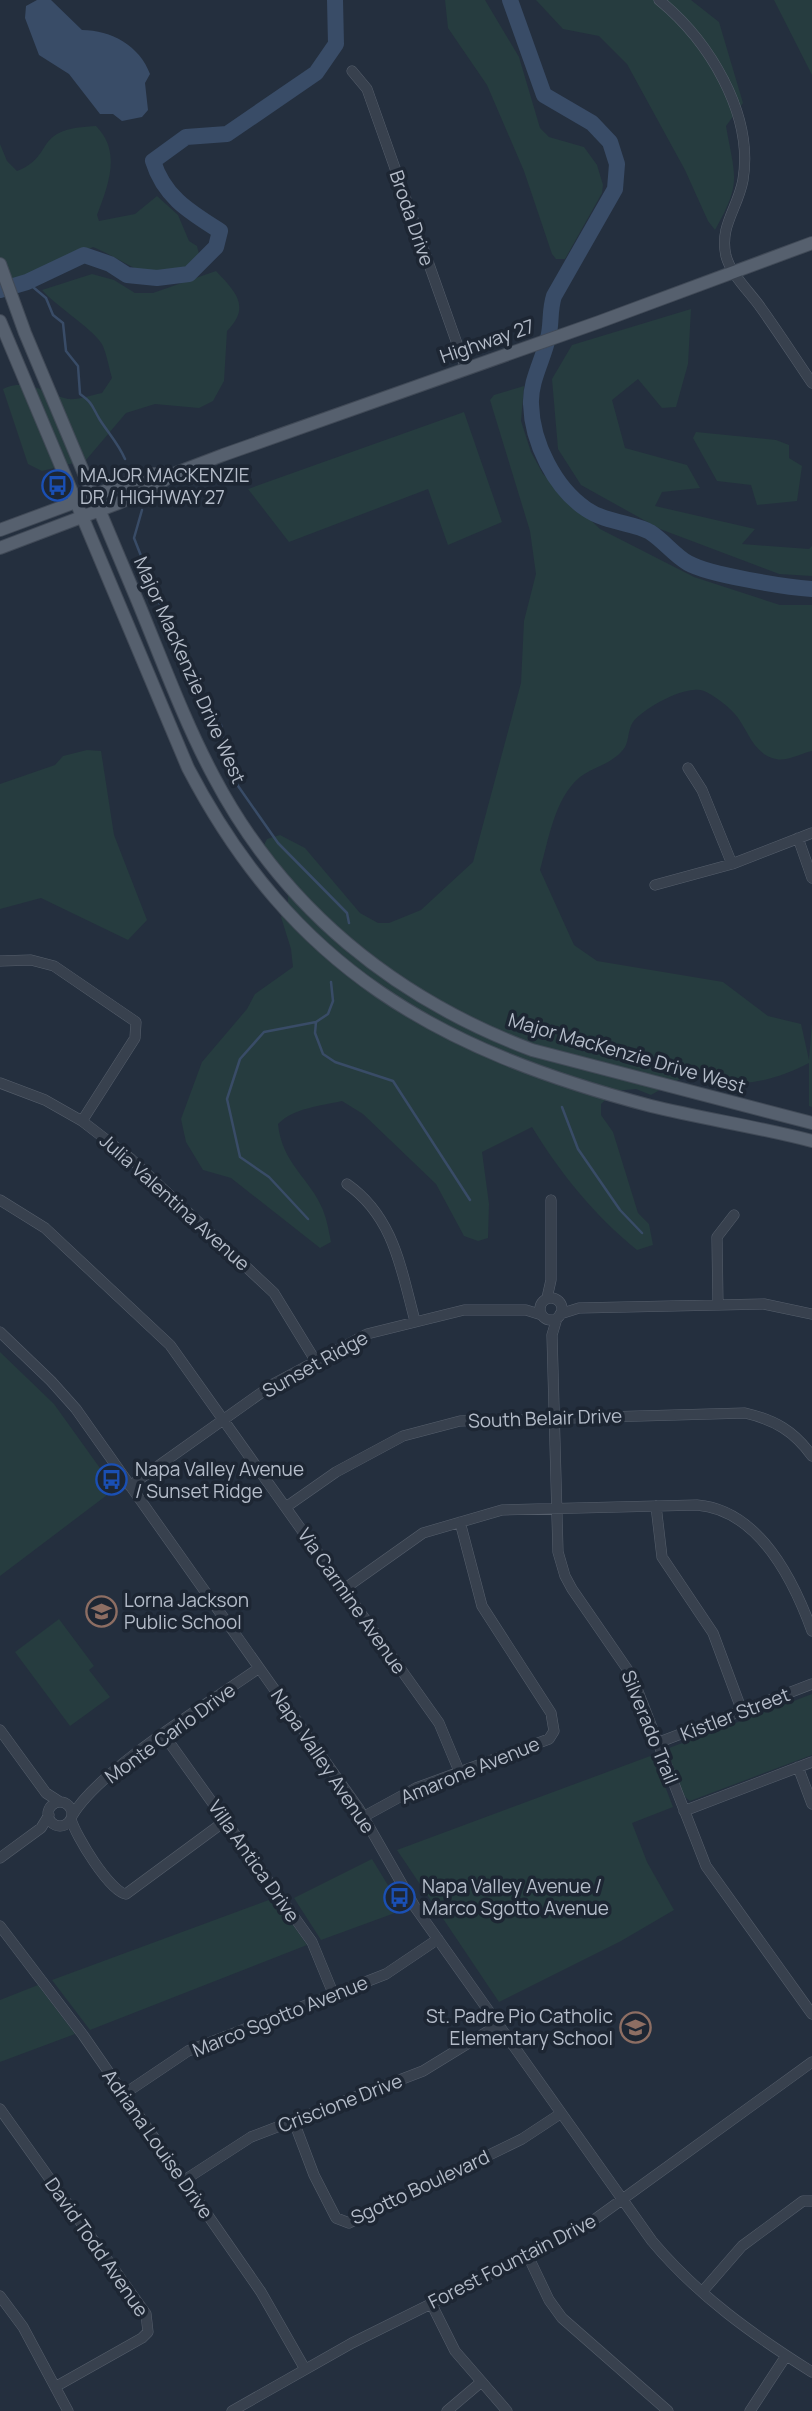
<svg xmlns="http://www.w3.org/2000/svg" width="812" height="2411" font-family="Manrope,sans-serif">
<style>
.green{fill:#263c3f}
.water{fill:#394c67}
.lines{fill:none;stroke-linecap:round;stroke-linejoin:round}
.stream{stroke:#394c67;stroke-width:2.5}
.river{stroke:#394c67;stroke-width:16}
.minor-casing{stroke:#565f6c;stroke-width:11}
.major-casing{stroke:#414a57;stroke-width:14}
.minor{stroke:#38414e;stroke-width:10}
.major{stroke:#56606e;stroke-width:12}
.labels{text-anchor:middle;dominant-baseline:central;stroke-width:7;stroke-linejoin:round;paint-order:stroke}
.street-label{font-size:19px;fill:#b4bcc9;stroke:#1d2633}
.poi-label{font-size:19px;fill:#b4bcc9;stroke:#1d2633;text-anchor:start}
</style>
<rect width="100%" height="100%" fill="#242f3e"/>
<path class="green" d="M 445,0 L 485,0 L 519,57 L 540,128 L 549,137 L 584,147 L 597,165 L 603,185 L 602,193 L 565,259 L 556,259 L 552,254 L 524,171 L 487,85 L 448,28 Z
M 536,0 L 691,0 L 719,22 L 743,103 L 726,126 C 735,178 742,182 715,230 L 708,221 L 685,170 L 627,64 L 599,36 L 563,29 Z
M 774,0 L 812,0 L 812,75 Z
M 96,126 C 122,152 108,186 97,215 L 99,221 L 135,214 L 157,196 L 178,215 L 189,241 L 197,246 L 199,254 L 195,264 C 143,286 136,265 93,247 L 77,254 L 65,266 L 0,287 L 0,144 L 7,161 L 17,171 C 45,160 40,144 57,134 C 69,127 84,127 96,126 Z
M 216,271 C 236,292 251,307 227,331 L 224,381 L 213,401 L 199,408 L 155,404 L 126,413 L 86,460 L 42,471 L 28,464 L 3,389 C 27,377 45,394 68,399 C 78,400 92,395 102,393 L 112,378 C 109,368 107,356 103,346 C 97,332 56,306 42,290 L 92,274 L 114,280 L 135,293 L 153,293 Z
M 691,309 L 688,364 L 676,407 L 662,408 L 638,379 L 612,400 L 625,448 L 687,465 L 700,488 L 662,492 L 655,506 L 755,529 L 742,544 L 809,549 L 812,546 L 812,576 L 779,574 L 660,529 L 581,485 L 558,449 L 552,379 L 572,345 Z
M 524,386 L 521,421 L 531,452 L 543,474 L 600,529 L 694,577 L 780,605 L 812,605 L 812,751 C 802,753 786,762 776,759 C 752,754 748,728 734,713 C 728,706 712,694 704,691 C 686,684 644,708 633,722 C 628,729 629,740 625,747 C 615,763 593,767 580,777 C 554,799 549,839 540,870 L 574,945 L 597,961 L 723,982 L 768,1016 L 801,1024 L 809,1060 L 812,1022 L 812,1107 L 809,1106 L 809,1063 C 785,1075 759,1085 731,1082 C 718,1081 710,1071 695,1074 C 679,1078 665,1087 651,1095 L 636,1089 L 615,1091 L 601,1104 L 601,1115 L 613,1132 L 638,1213 L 649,1224 L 653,1245 L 637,1250 C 595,1216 560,1173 532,1127 L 482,1152 L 489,1204 L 488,1238 L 478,1241 L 464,1236 L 436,1184 L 363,1114 L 342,1101 C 320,1106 294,1108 278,1124 C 282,1164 310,1178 323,1210 C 327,1220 329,1232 331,1242 L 320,1248 L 231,1178 L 203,1170 L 186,1142 L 181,1119 L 202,1062 L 247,1009 L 255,994 L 293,967 L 291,949 L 281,917 C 300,894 276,868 264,845 L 267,839 L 280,835 L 305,848 L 360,913 L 378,923 L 389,923 L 421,910 L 473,862 L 521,683 L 524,621 L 536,574 L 530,531 L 490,400 L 494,395 Z
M 464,412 L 502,522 L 448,545 L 428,489 L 289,542 L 248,489 Z
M 696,432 L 776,440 L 789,445 L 789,458 L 802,466 L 797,501 L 757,505 L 751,485 L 717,481 L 693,438 Z
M 87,750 L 101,751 L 114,835 L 147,920 L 128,940 L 41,898 L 0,909 L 0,784 L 55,765 L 63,756 Z
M 0,1352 L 54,1404 L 115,1489 L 0,1576 Z
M 59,1619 L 94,1666 L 89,1670 L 110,1697 L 70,1726 L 15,1652 Z
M 812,1694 L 812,1755 L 690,1801 C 678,1793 668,1762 669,1748 Z
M 653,1755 L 673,1807 L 632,1823 L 647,1862 L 674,1910 L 621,1941 L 499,2002 L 397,1850 Z
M 372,1859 L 403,1910 L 321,1940 L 294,1898 Z
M 274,1898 L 307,1945 L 90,2030 L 52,1980 Z
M 38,1985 L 75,2034 L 0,2062 L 0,2000 Z"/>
<path class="water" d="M 37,0 L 51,0 L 82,30 C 111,30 140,46 150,74 L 145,83 L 148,110 L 142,117 L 122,121 L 113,114 L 100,114 L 69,74 L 39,55 L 25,18 L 26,6 Z"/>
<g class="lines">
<path class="stream" d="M 27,282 L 46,298 L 53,315 L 63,323 L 66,351 L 78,366 L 80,394 C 94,404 92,407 100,420 C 109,434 118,443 125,459
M 142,510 L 134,538 L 197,699 L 221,725 L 229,773 L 278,843 L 347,913 L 349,923
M 316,1022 L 315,1033 L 323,1054 L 335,1062 L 393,1081 L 470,1200
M 562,1107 L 578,1149 L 620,1210 L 642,1233
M 308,1219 L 269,1177 L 240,1157 L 227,1099 L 240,1059 L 264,1032 L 316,1022 L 328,1014 L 333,1001 L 331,982"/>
<path class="river" d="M 510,0 L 544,95 L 592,123 L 610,142 L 617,164 L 615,189 L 554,296 C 549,311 552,324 548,338 C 543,360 530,381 531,404 C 532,443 555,488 586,509 C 606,523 635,523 650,532 C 664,541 674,555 688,563 C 709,575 786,587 812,589
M 0,290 L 27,282 L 84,255 L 110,264 L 127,275 L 157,278 L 189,274 L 216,247 L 220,231 C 190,212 164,197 153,161 L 186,137 L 227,134 L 316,73 L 336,44 L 335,0"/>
<defs>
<path id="minor" d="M 659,0 C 708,40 754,113 743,180 C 738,208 719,226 726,256 C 731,275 750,292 761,308 C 779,333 795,358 812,383
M 352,71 L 367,89 L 466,369
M 688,768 L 702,790 L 732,864
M 798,838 L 812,878
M 655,885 L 732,864 L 812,833
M 0,961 L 31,960 L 54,966 L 136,1022 L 135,1038 L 82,1121
M 0,1083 L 45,1100 L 82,1121 L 130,1158 L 274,1293 L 315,1360
M 347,1184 C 394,1217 401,1269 415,1321
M 0,1200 L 45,1228 L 170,1345 L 439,1723 L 459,1771
M 547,1298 L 551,1280 L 551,1200
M540 1309a11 11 0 1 1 22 0a11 11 0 1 1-22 0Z
M 718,1305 L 717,1237 L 734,1215
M 560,1314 L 579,1308 L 764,1304 L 812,1314
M 557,1318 L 552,1335 L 558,1552 L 565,1576 L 572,1589 L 632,1676 L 706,1866 L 812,2014
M 0,1332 L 51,1381 L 76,1409 L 359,1809 L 415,1907 L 652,2241 C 697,2295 753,2335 812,2372
M 130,1486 L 275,1383 L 367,1334 L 464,1310 L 526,1310 L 542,1315
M 656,1506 L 662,1557 L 713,1633 L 742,1711
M 286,1507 L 336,1472 L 403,1436 L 460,1421 L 745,1413 C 775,1420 794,1431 812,1456
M 344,1589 L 423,1533 L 502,1510 L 697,1505 C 759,1510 793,1579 812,1631
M 0,1730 L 46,1793 L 60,1802
M 164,1735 L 312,1942 L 333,1993
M 657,1743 L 812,1684
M 798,1767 L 812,1804
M48 1814a12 12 0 1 1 24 0a12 12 0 1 1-24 0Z
M 684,1811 L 812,1762
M 72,1816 C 99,1769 211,1702 259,1668
M 363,1817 L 416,1788 L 549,1739 L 554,1731 L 551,1713 L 482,1606 L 460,1522
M 71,1819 C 75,1835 110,1892 126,1894 L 225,1821
M 0,1858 L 41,1828 L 49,1815
M 0,1926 L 83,2035 L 261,2292 L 305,2369
M 124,2094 L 188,2051 L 386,1974 L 438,1939
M 0,2109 L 146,2314 L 148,2332 L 142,2338 L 55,2387
M 294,2122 L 314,2175 L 336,2218 L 349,2223 L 522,2139 L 560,2114
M 183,2181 L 251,2137 L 423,2071 L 498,2025
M 528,2256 L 549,2300 L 562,2318 L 668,2411
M 702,2292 L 742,2246 L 803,2201 L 812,2201
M 0,2296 L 23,2327 L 68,2411
M 431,2303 L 455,2351 L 507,2411
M 232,2411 L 352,2343 L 580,2230 L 812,2062
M 447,2411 L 480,2383
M 750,2411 L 786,2356"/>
<path id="major" d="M 0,264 L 25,333 C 62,423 101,512 138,602 C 162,660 184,721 214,777 C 283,908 394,998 532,1050 L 812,1123
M 0,321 L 188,768 C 293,969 438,1050 651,1106 C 704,1119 759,1127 812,1141
M 0,530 L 151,474 L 173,474
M 0,548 L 116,504 L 153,488 L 173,474 L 223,455 L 599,322 L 812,243"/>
</defs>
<use href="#minor" class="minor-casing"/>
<use href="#major" class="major-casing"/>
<use href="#minor" class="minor"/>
<use href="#major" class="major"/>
</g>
<defs>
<symbol id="bus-ring" viewBox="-11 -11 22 22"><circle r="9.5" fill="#1d2633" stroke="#1a4fb4" stroke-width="1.5"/><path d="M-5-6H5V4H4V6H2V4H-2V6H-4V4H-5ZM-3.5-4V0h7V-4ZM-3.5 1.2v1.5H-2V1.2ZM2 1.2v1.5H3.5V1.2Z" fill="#1a4fb4"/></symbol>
<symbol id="school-ring" viewBox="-11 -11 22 22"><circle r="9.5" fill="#1d2633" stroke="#8d6e63" stroke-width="1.5"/><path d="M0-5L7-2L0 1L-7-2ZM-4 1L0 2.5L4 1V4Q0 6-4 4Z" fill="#8d6e63"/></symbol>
</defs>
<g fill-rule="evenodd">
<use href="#bus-ring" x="40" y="468" width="35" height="35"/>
<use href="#bus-ring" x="94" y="1462" width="35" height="35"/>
<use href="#school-ring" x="84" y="1594" width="35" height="35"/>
<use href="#bus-ring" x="382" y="1880" width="35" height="35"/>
<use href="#school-ring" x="618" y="2010" width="35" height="35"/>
</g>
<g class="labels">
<g class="street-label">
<text transform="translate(412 218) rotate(71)">Broda Drive</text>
<text transform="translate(487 341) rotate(-19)">Highway 27</text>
<text transform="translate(190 670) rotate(66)">Major MacKenzie Drive West</text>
<text transform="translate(627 1053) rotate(16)">Major MacKenzie Drive West</text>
<text transform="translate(175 1202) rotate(42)">Julia Valentina Avenue</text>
<text transform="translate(315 1364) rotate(-29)">Sunset Ridge</text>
<text transform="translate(545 1418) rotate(-2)">South Belair Drive</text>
<text transform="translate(352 1601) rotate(55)">Via Carmine Avenue</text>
<text transform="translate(735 1714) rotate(-21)">Kistler Street</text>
<text transform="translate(650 1727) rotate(68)">Silverado Trail</text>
<text transform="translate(170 1733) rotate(-36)">Monte Carlo Drive</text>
<text transform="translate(323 1761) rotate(56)">Napa Valley Avenue</text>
<text transform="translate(470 1770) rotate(-22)">Amarone Avenue</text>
<text transform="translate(254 1861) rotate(55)">Villa Antica Drive</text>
<text transform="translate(280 2016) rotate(-22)">Marco Sgotto Avenue</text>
<text transform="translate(340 2103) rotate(-21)">Criscione Drive</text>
<text transform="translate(158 2144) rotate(55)">Adriana Louise Drive</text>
<text transform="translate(420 2187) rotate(-25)">Sgotto Boulevard</text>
<text transform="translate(97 2247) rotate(55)">David Todd Avenue</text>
<text transform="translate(512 2261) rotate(-27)">Forest Fountain Drive</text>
</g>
<g class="poi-label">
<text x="80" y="475">MAJOR MACKENZIE<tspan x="80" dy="22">DR / HIGHWAY 27</tspan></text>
<text x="135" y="1469">Napa Valley Avenue<tspan x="135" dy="22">/ Sunset Ridge</tspan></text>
<text x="124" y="1600">Lorna Jackson<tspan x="124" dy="22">Public School</tspan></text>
<text x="422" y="1886">Napa Valley Avenue /<tspan x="422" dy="22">Marco Sgotto Avenue</tspan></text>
<text x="613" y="2016" text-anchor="end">St. Padre Pio Catholic<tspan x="613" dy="22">Elementary School</tspan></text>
</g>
</g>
</svg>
